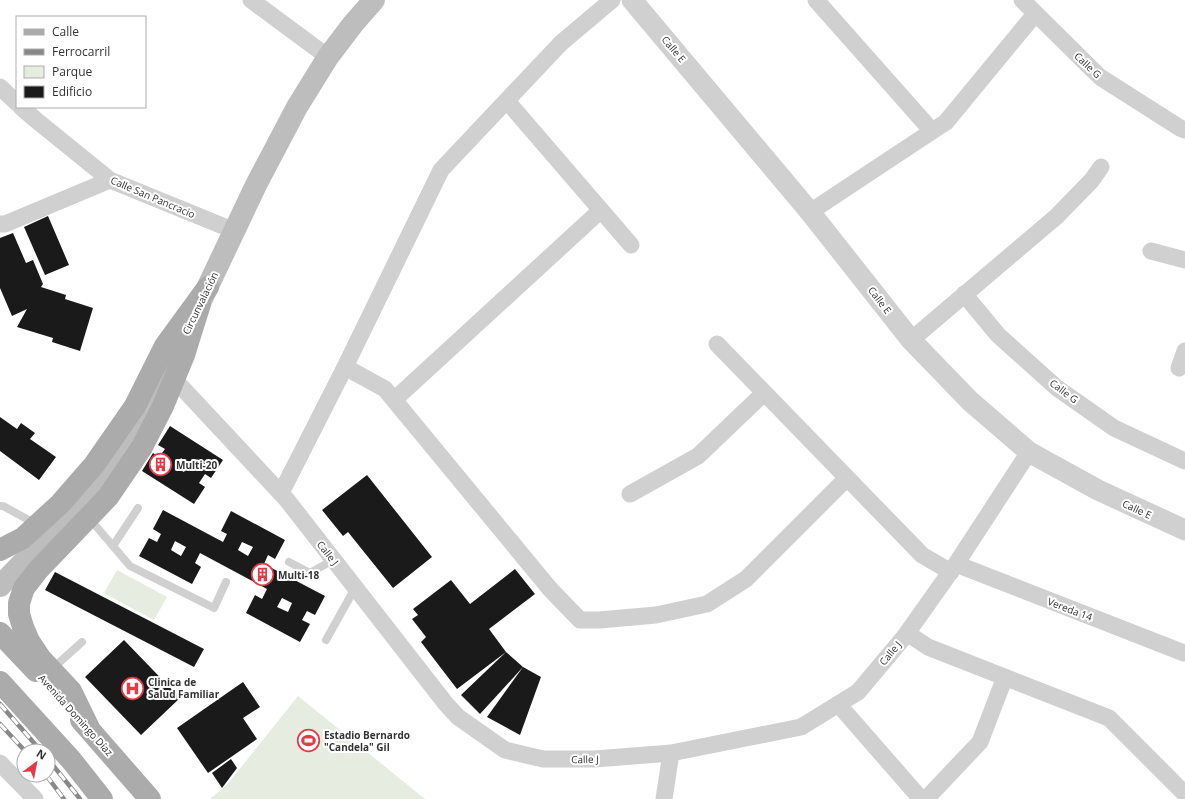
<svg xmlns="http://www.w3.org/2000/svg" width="1185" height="799" font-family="'Open Sans',sans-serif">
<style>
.green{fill:#e6ecdf}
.building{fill:#1a1a1a;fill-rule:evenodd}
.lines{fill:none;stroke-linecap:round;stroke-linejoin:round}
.service{stroke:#d0d0d0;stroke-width:8}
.minor{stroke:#d0d0d0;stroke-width:17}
.tertiary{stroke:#d0d0d0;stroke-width:21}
.secondary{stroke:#bdbdbd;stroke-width:22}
.primary{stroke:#ababab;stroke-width:22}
.rail-casing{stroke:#888;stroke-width:4.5}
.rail{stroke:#fff;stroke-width:3;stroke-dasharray:9;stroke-linecap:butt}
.labels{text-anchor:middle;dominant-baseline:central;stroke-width:4;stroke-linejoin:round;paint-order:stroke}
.street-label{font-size:10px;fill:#333;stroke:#fff}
.poi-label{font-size:10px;font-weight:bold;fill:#333;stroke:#fff;text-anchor:start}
</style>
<rect width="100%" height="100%" fill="#fff"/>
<path class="green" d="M 117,570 L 167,597 L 154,620 L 104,593 Z
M 298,696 L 425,799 L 210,799 L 226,786 Z"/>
<path class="building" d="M 48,216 L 69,265 L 45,275 L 24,227 Z
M 13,233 L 26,263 L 33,260 L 43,284 L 41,287 L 66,295 L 65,299 L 93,308 L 80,351 L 52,342 L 53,338 L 17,327 L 27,309 L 12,316 L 0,288 L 0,238 Z
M 0,417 L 17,429 L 21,423 L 35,433 L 30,439 L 56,457 L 39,480 L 0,451 Z
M 170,426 L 223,460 L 211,478 L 205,474 L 199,483 L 205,487 L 194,504 L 142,471 L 153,453 L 159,457 L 165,449 L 158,445 ZM 181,458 L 189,464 L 184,472 L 175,467 Z
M 367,475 L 432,557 L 393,588 L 348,532 L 343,536 L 322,510 Z
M 163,510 L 223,542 L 227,534 L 221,531 L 231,511 L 285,540 L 275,559 L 268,555 L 264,564 L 325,596 L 315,615 L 307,611 L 302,620 L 310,624 L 300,642 L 246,613 L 255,595 L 262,599 L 267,589 L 200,553 L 195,563 L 201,567 L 192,584 L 139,556 L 149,538 L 157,542 L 161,534 L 153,529 ZM 175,541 L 186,547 L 181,556 L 171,550 ZM 242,542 L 253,547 L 248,556 L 238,550 ZM 282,598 L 292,603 L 288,612 L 277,607 Z
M 515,569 L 535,594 L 489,629 L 506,652 L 457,689 L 421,642 L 426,637 L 412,619 L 418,615 L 413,609 L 451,580 L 470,604 Z
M 55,572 L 204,649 L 194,667 L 45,590 Z
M 124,640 L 180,698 L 141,735 L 85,677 Z
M 506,652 L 523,667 L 480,714 L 461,695 Z
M 523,667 L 541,677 L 520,735 L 487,717 Z
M 243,682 L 260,707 L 243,718 L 257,739 L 208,773 L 177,728 Z
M 231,759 L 237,768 L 222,788 L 212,773 Z"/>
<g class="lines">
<path class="service" d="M 0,506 L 3,506 L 36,524
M 89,518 L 130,566 L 214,608 L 226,582
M 113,546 L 138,508
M 289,562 L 310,573 L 333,560
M 326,640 L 355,588
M 52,669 L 82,642"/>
<path class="minor" d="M 251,0 L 328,57
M 816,0 L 932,131
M 1022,0 L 1100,77 L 1180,128 L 1185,130
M 0,87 L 17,103
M 507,101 L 631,245
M 21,107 L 36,120 L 110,180 L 235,231
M 810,212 L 946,122 L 1035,14
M 0,224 L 5,224 L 110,180
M 1151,251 L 1185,260
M 964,294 L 998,335 L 1057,388 L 1114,428 L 1185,461
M 911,340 L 1057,216 L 1092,180 L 1101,167
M 717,344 L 922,555 L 951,572
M 345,367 L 385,389 L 550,589 L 580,620 L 599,620 L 656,615 L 707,604 L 746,579 L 847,478
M 1179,368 L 1185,351
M 174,379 L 287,500 L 446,704 L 458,717 L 505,750 L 543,759 L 595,759 L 671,753 L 801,727 L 858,692 L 905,636 L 956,564 L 1029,452
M 394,400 L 601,210
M 281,493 L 345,367 L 441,170 L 561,43 L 612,0
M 630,494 L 698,456 L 764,393
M 956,564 L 1184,653
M 907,633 L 928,647 L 1109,718 L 1185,794
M 838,704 L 921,799
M 0,763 L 35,799
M 664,799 L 671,753
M 926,799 L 980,742 L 1005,677"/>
<path class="tertiary" d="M 632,0 L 810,212 L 911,340 L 970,401 L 1029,452 L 1098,490 L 1185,530"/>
<path class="secondary" d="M 200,303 L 256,185 L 297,107 L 328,57 L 353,24 L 374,0
M 0,586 L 95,488 L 135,430 L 174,356"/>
<path class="primary" d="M 0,550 L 23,538 L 60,504 L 94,465 L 135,406 L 165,346 L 208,287
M 0,633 L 36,671
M 0,682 L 72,761 L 102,799
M 81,720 L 150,799
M 90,730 L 71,691 L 41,659 L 29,641 L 23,627 L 19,614 L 19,603 L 24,588 L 38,570 L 108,497 L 142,447 L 163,406 L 184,355 L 200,304"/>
<defs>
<path id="rail" d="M 0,704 L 41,751
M 0,724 L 25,751
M 48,759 L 80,799
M 46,775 L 64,799"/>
</defs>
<use href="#rail" class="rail-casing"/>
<use href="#rail" class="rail"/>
</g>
<defs>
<symbol id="building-ring" viewBox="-11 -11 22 22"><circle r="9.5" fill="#fff" stroke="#e63946" stroke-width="1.5"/><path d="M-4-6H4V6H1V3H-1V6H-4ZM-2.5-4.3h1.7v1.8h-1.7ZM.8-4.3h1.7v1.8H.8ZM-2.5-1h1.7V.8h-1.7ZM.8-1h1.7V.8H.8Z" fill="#e63946"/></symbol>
<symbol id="hospital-ring" viewBox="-11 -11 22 22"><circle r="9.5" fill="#fff" stroke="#e63946" stroke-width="1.5"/><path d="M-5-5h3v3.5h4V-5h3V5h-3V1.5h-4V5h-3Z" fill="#e63946"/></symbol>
<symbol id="stadium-ring" viewBox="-11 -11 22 22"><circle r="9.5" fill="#fff" stroke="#e63946" stroke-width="1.5"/><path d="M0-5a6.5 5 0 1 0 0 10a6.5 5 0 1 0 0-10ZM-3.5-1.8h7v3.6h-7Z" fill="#e63946"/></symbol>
</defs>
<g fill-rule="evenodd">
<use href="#building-ring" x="148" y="452" width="25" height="25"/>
<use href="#building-ring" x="250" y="562" width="25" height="25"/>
<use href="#hospital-ring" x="120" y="676" width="25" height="25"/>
<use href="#stadium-ring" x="296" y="728" width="25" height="25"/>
</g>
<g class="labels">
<g class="street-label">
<text transform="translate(674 49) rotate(50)">Calle E</text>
<text transform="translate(1088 65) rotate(43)">Calle G</text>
<text transform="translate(153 197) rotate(23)">Calle San Pancracio</text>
<text transform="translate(880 300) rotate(52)">Calle E</text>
<text transform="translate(200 303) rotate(-64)">Circunvalación</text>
<text transform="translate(1064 391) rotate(37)">Calle G</text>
<text transform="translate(1137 509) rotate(25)">Calle E</text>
<text transform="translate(328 553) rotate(52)">Calle J</text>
<text transform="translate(1070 609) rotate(21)">Vereda 14</text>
<text transform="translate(890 653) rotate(-50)">Calle J</text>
<text transform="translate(76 715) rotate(48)">Avenida Domingo Díaz</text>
<text transform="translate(585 759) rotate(-1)">Calle J</text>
</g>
<g class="poi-label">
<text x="176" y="465">Multi-20</text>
<text x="278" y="575">Multi-18</text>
<text x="148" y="682">Clinica de<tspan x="148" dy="12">Salud Familiar</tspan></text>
<text x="324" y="735">Estadio Bernardo<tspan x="324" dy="12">"Candela" Gil</tspan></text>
</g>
</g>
<rect x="16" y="16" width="130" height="92" fill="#ffffff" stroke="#adadad"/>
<rect x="24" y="29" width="20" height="6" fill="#ababab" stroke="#adadad"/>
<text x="52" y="36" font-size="12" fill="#333333">Calle</text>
<rect x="24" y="49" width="20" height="6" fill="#888888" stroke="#adadad"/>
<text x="52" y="56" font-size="12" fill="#333333">Ferrocarril</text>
<rect x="24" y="66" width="20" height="12" fill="#e6ecdf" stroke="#adadad"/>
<text x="52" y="76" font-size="12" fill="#333333">Parque</text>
<rect x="24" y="86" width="20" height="12" fill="#1a1a1a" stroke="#adadad"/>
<text x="52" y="96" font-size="12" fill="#333333">Edificio</text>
<g transform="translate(36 763) rotate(32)"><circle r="19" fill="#ffffff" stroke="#adadad"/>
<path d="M0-3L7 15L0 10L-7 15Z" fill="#e63946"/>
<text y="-6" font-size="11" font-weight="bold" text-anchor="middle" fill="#333333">N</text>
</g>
</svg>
